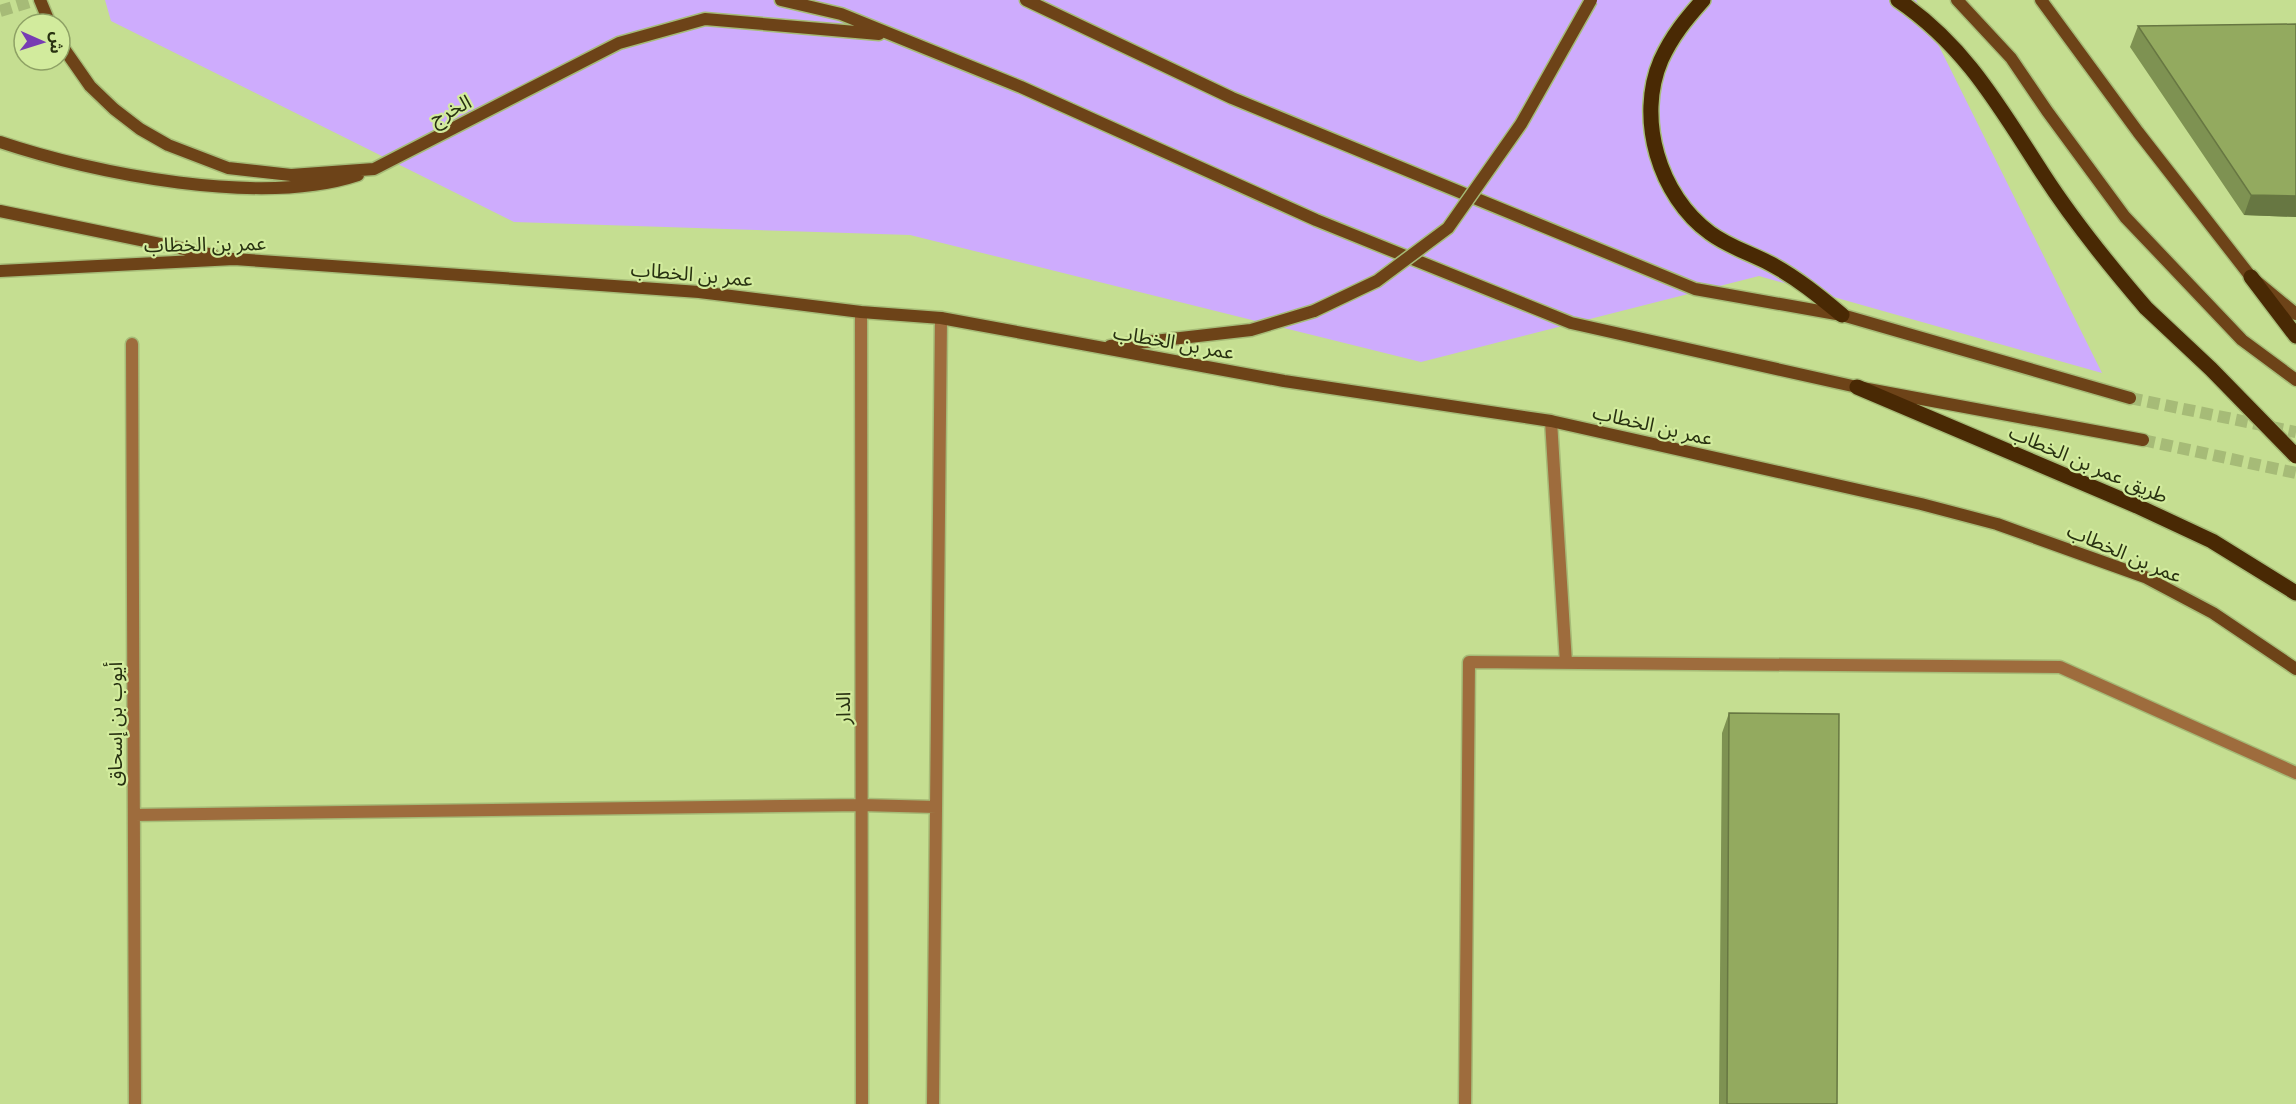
<svg xmlns="http://www.w3.org/2000/svg" width="2296" height="1104" font-family="Lato,'Noto Sans Arabic',sans-serif">
<style>
.park{fill:#ceacfd}
.lines{fill:none;stroke-linecap:round;stroke-linejoin:round}
.secondary-tunnel{stroke:#a6bb77;stroke-width:12;stroke-dasharray:12 6;stroke-linecap:butt}
.lane-casing{stroke:#a6bb77;stroke-width:15}
.street-casing{stroke:#a6bb77;stroke-width:15}
.secondary-casing{stroke:#a6bb77;stroke-width:15}
.primary-casing{stroke:#a6bb77;stroke-width:18}
.lane{stroke:#9e6c3d;stroke-width:12}
.street{stroke:#9e6c3d;stroke-width:12}
.secondary{stroke:#6d4318;stroke-width:12}
.primary{stroke:#492904;stroke-width:15}
.secondary-bridge-casing{stroke:#a6bb77;stroke-width:15;stroke-linecap:butt}
.primary-bridge-casing{stroke:#a6bb77;stroke-width:18;stroke-linecap:butt}
.secondary-bridge{stroke:#6d4318;stroke-width:12}
.primary-bridge{stroke:#492904;stroke-width:15}
.wall{fill:#7e9252}
.shaded-wall{fill:#677742}
.building{fill:#93aa5f;stroke:#677742;stroke-width:1.5}
.labels{text-anchor:middle;dominant-baseline:central;stroke-width:4.5;stroke-linejoin:round;paint-order:stroke}
.street-label{font-size:20px;fill:#283111;stroke:#d2eb9d}
</style>
<rect width="100%" height="100%" fill="#c5de91"/>
<path class="park" d="M 105,0 L 1916,0 L 2102,373 L 1759,276 L 1421,362 L 910,235 L 514,222 L 111,21 Z"/>
<g class="lines">
<path class="secondary-tunnel" d="M 0,11 L 36,0
M 2130,398 L 2296,432
M 2143,440 L 2296,473"/>
<defs>
<path id="lane" d="M 1551,421 L 1566,663
M 1465,1104 L 1469,662 L 2060,667 L 2296,773"/>
<path id="street" d="M 861,312 L 862,1104
M 132,344 L 135,1104
M 134,815 L 862,805 L 936,807
M 933,1104 L 941,318"/>
<path id="secondary" d="M 40,0 L 50,24
M 781,0 L 841,14 L 1021,87 L 1316,220 L 1571,323 L 1857,387 L 2143,440
M 1026,0 L 1232,98 L 1695,289 L 1842,315 L 2130,398
M 1957,0 L 2011,58 L 2047,111 L 2125,217 L 2242,340 L 2296,380
M 2041,0 L 2138,132 L 2251,277 L 2296,314
M 60,43 L 90,86 L 114,109 L 140,129 L 168,145 L 228,168 L 291,175 L 374,169 L 619,43 L 705,19 L 879,34
M 0,142 C 95,174 262,207 358,175
M 0,211 L 213,255
M 0,271 L 234,259 L 699,292 L 861,312 L 941,318 L 1284,381 L 1551,421 L 1921,504 L 1997,524 L 2145,577 L 2213,613 L 2296,669
M 1110,346 L 1251,330 L 1314,311"/>
<path id="primary" d="M 1703,0 C 1686,19 1672,36 1661,60 C 1636,118 1659,196 1710,233 C 1729,247 1750,253 1771,264 C 1797,278 1819,296 1842,315
M 1898,0 C 1966,46 2000,108 2043,174 C 2074,222 2109,265 2146,308
M 2251,277 L 2296,336
M 1857,387 L 2137,506 L 2212,541 L 2296,593"/>
</defs>
<use href="#lane" class="lane-casing"/>
<use href="#street" class="street-casing"/>
<use href="#secondary" class="secondary-casing"/>
<use href="#primary" class="primary-casing"/>
<use href="#lane" class="lane"/>
<use href="#street" class="street"/>
<use href="#secondary" class="secondary"/>
<use href="#primary" class="primary"/>
<defs>
<path id="secondary-bridge" d="M 1314,311 L 1377,281 L 1448,228 L 1521,124 L 1591,0"/>
<path id="primary-bridge" d="M 2146,308 L 2211,369 L 2296,456"/>
</defs>
<use href="#secondary-bridge" class="secondary-bridge-casing"/>
<use href="#primary-bridge" class="primary-bridge-casing"/>
<use href="#secondary-bridge" class="secondary-bridge"/>
<use href="#primary-bridge" class="primary-bridge"/>
</g>
<path class="wall" d="M 2296,24 L 2296,217 L 2244,215 L 2130,47 L 2138,26 Z
M 1729,713 L 1837,1104 L 1719,1104 L 1722,733 Z"/>
<path class="shaded-wall" d="M 2251,195 L 2296,196 L 2296,217 L 2244,215 Z"/>
<path class="building" d="M 2296,24 L 2296,196 L 2251,195 L 2138,26 Z
M 1729,713 L 1839,714 L 1837,1104 L 1727,1104 Z"/>
<g class="labels">
<g class="street-label">
<text transform="translate(450 109) rotate(-27)">الخرج</text>
<text transform="translate(205 243) rotate(-1)">عمر بن الخطاب</text>
<text transform="translate(692 273) rotate(5)">عمر بن الخطاب</text>
<text transform="translate(1174 341) rotate(10)">عمر بن الخطاب</text>
<text transform="translate(1653 424) rotate(13)">عمر بن الخطاب</text>
<text transform="translate(2089 463) rotate(23)">طريق عمر بن الخطاب</text>
<text transform="translate(2125 552) rotate(23)">عمر بن الخطاب</text>
<text transform="translate(842 708) rotate(-90)">الدار</text>
<text transform="translate(114 724) rotate(-90)">أيوب بن إسحاق</text>
</g>
</g>
<g transform="translate(42 42) rotate(93)"><circle r="28" fill="#d2eb9d" stroke="#8ea165" stroke-width="1.5"/>
<path d="M0-4.5L10 22L0 15L-10 22Z" fill="#773db3"/>
<text y="-9" font-size="16" font-weight="bold" text-anchor="middle" fill="#283111">ش</text>
</g>
</svg>
